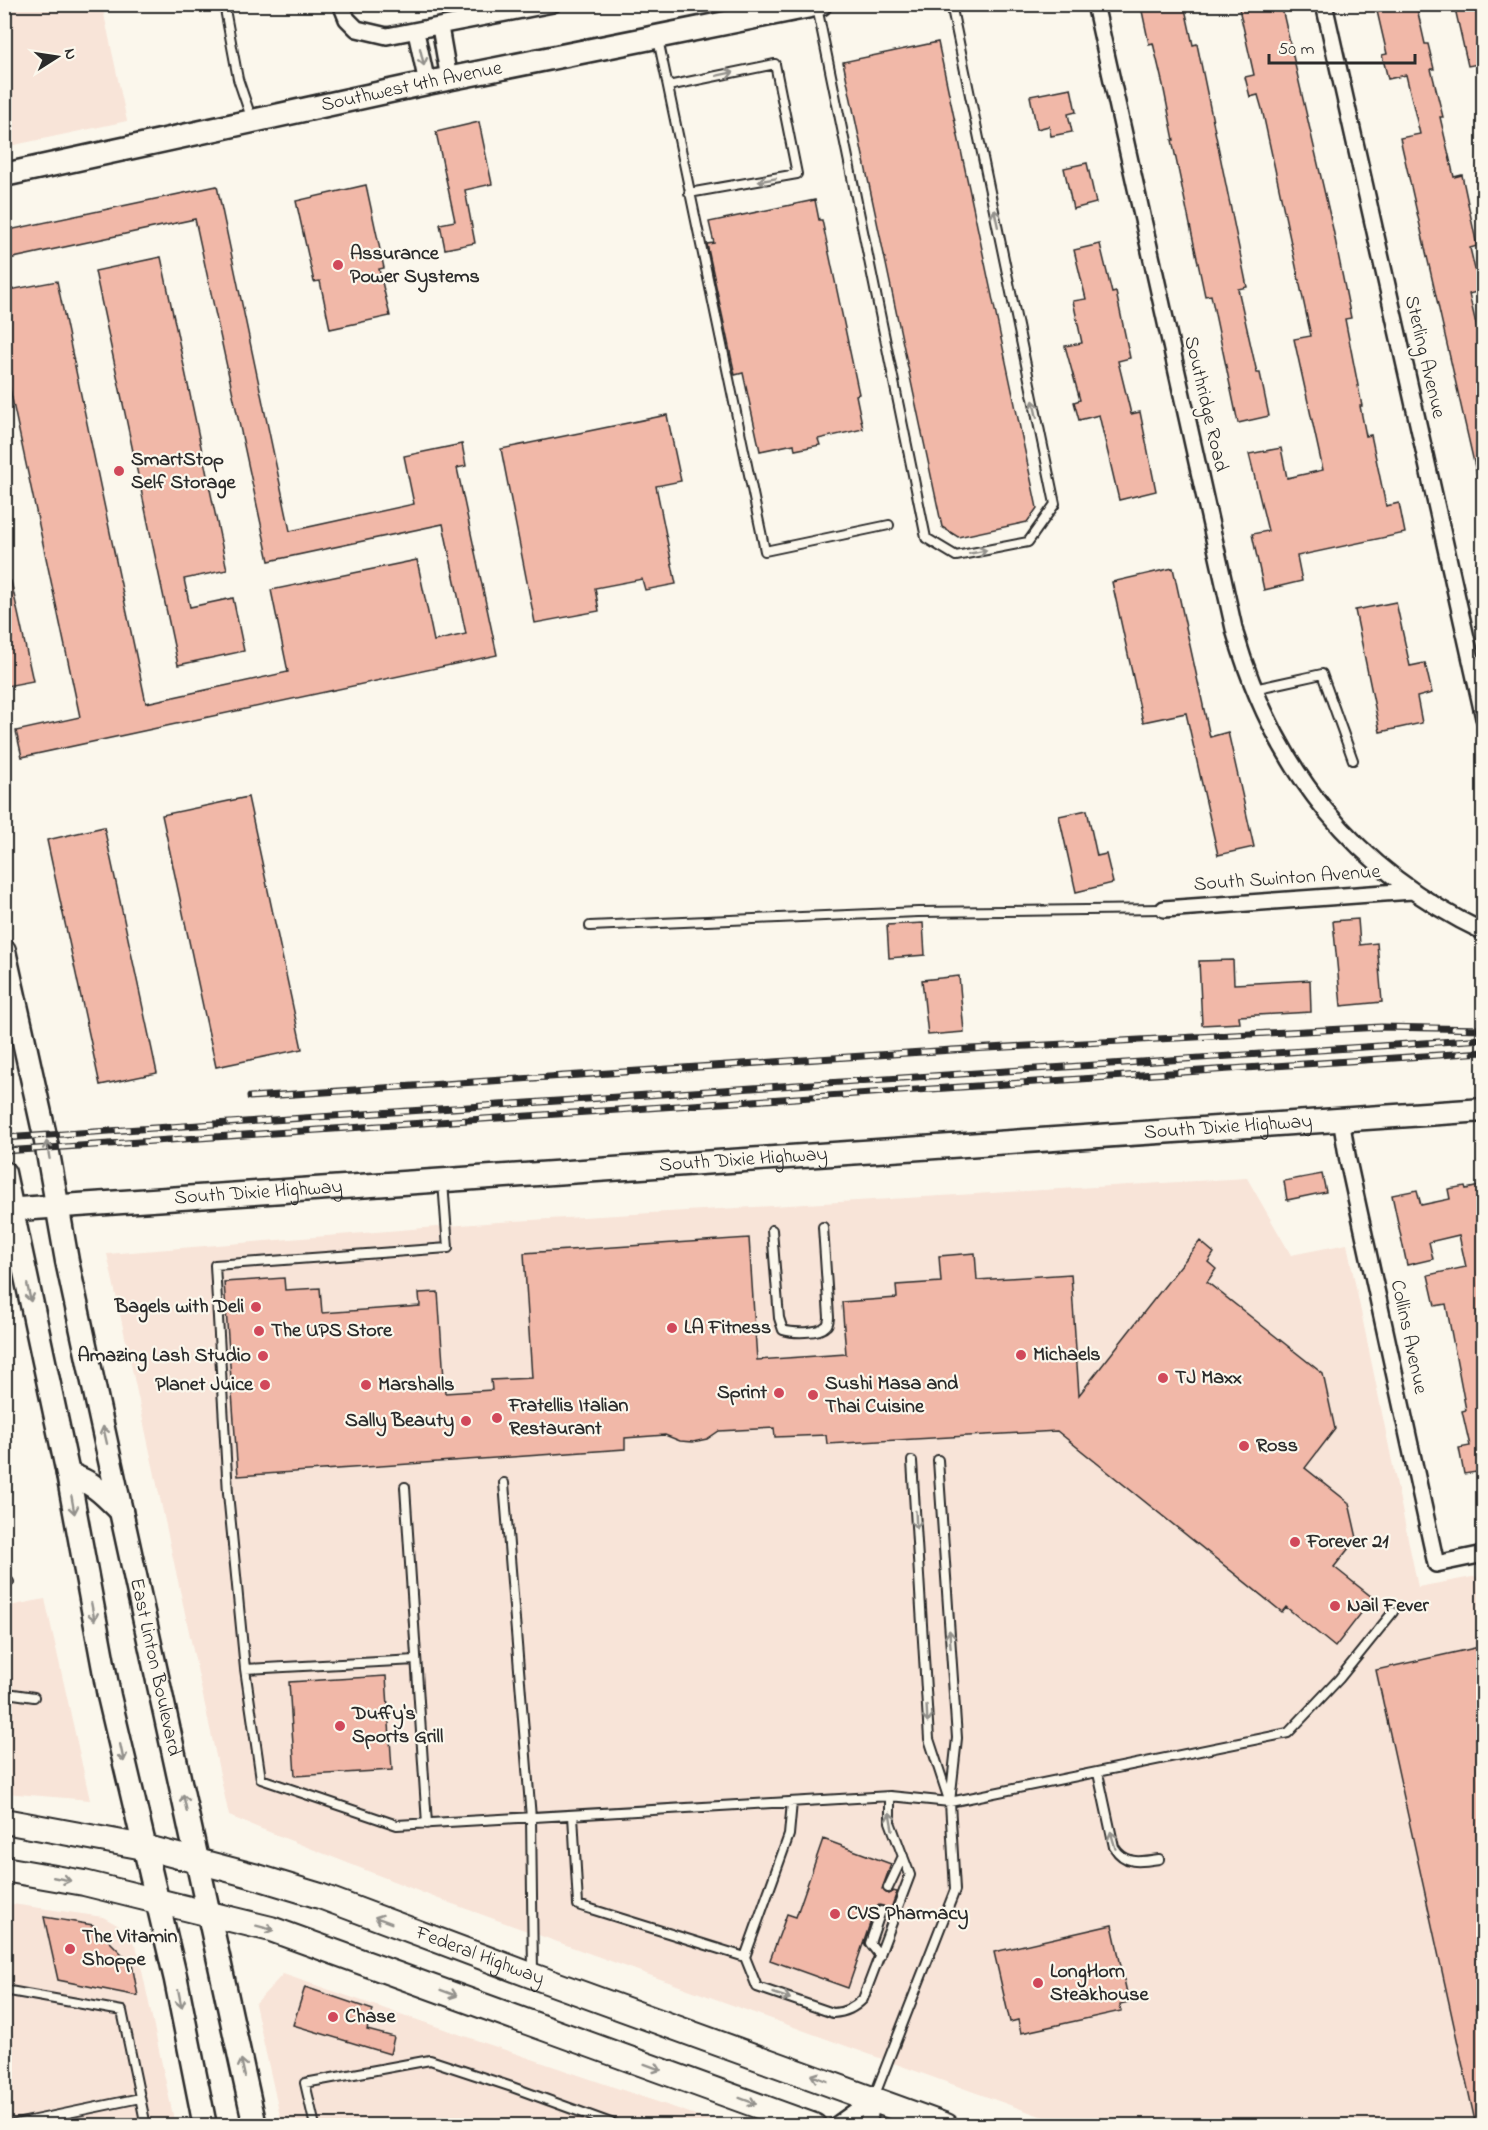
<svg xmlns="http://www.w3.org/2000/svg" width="1488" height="2130" font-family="'Indie Flower',sans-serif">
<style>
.built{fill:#f8e4d8}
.building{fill:#f1b8a8;stroke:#2b2b2b;stroke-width:1.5}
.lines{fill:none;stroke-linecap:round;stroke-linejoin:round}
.lane-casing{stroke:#2b2b2b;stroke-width:12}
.street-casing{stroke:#2b2b2b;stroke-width:20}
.secondary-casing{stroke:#2b2b2b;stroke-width:27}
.primary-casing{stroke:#2b2b2b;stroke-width:28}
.lane{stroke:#fbf7ec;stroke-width:8}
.street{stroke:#fbf7ec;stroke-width:15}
.secondary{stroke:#fbf7ec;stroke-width:22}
.primary{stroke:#fbf7ec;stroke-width:24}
.rail-casing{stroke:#2b2b2b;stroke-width:7}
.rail{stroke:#fbf7ec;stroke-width:4.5;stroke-dasharray:14;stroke-linecap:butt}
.oneway{stroke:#93918c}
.poi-dot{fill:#d1495b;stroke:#fbf7ec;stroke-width:2}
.labels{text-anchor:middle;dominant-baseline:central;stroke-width:4.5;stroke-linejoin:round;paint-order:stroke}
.street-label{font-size:20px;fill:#2b2b2b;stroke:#fbf7ec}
.poi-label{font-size:20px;font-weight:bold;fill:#2b2b2b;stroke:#fbf7ec;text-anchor:start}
</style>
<rect width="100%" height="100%" fill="#fbf7ec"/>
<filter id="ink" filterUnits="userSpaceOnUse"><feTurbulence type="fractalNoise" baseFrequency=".0167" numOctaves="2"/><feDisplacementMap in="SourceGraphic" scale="12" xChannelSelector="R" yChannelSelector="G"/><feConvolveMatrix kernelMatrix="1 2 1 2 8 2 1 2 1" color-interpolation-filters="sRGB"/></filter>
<g filter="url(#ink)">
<path class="built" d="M 5,4 L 102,5 L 127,121 L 5,147 Z
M 1247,1178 L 1291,1255 L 1347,1244 L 1418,1587 L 1483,1575 L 1483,2125 L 1065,2125 L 436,1898 L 229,1816 L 107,1254 L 498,1222 Z
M 45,1599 L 90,1800 L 5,1793 L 4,1607 Z
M 5,1903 L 103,1917 L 121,1927 L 132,1940 L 138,1952 L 175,2125 L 5,2126 Z
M 283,1974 L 725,2125 L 282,2125 L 255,2004 Z"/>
<path class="building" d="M 1170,4 L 1184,4 L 1193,45 L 1197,44 L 1247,287 L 1238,289 L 1257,373 L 1260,373 L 1269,416 L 1238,423 L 1211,295 L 1205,296 L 1172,140 L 1174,140 L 1163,85 L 1153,43 L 1149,44 L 1142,11 Z
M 1238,4 L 1281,4 L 1333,229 L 1351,318 L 1345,319 L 1362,406 L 1360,406 L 1366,436 L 1371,435 L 1386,506 L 1399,503 L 1405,533 L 1297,556 L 1302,581 L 1264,590 L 1252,534 L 1268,531 L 1249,454 L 1281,448 L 1287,478 L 1323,470 L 1294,339 L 1311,336 L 1262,109 L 1258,95 L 1250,97 L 1245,77 L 1254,75 Z
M 1404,4 L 1416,4 L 1425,44 L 1428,44 L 1434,69 L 1431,69 L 1443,117 L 1440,117 L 1454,177 L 1462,175 L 1477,246 L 1470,248 L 1480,291 L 1469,294 L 1482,350 L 1484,350 L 1484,475 L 1477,476 L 1400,138 L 1420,134 L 1406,75 L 1388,79 L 1382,55 L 1387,54 L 1377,11 Z
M 1454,4 L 1484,4 L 1484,63 L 1468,66 Z
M 938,42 L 1037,508 L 1027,522 L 958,537 L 942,527 L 843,62 Z
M 1071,88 L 1076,112 L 1068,114 L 1072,132 L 1051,136 L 1049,126 L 1037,129 L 1030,96 Z
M 479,122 L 492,184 L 465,190 L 475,243 L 445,249 L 440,224 L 455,221 L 436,132 Z
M 1087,163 L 1096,203 L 1073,209 L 1064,168 Z
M 366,185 L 384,268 L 379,269 L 390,316 L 330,329 L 320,281 L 314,282 L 296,201 Z
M 217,186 L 290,531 L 414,504 L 404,456 L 462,444 L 466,466 L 457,468 L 497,655 L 22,757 L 16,731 L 80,717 L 4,361 L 4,291 L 57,281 L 146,703 L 288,672 L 271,590 L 417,560 L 434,641 L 466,634 L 443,524 L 269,561 L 195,219 L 4,260 L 4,231 Z
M 815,200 L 819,220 L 822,220 L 859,394 L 856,395 L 863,429 L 818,439 L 820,445 L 795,450 L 794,444 L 760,451 L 743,373 L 735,375 L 707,244 L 714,243 L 709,222 Z
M 1100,244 L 1112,293 L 1116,292 L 1130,358 L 1118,361 L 1131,414 L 1140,412 L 1156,491 L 1119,500 L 1099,415 L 1079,420 L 1074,402 L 1080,400 L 1065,346 L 1082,343 L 1073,301 L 1086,299 L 1074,250 Z
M 161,257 L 227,570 L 184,579 L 190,607 L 233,598 L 244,651 L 178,665 L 95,271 Z
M 667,415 L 681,481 L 656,486 L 676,584 L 645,590 L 642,579 L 595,588 L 599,611 L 535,623 L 501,449 Z
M 1173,568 L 1210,737 L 1228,732 L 1254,847 L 1218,855 L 1186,713 L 1143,722 L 1112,582 Z
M 4,581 L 11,581 L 33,681 L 7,686 L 4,674 Z
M 1396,602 L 1410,666 L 1425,663 L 1432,693 L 1417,697 L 1422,723 L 1380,732 L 1355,610 Z
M 248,797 L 302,1049 L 216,1067 L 162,815 Z
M 1087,810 L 1097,856 L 1106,854 L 1113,883 L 1076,892 L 1059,816 Z
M 104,827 L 157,1073 L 100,1085 L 47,840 Z
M 1358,919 L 1360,945 L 1377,943 L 1382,1002 L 1341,1006 L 1333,921 Z
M 923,923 L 925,955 L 889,958 L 887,925 Z
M 1233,960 L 1234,984 L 1310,980 L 1311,1012 L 1239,1016 L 1240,1023 L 1202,1025 L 1199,961 Z
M 959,976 L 964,1032 L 928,1035 L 922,980 Z
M 1322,1174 L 1326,1192 L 1287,1200 L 1284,1181 Z
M 1484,1185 L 1484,1477 L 1477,1477 L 1476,1472 L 1464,1474 L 1459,1448 L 1470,1446 L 1462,1411 L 1466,1410 L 1446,1304 L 1435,1306 L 1428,1275 L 1466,1267 L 1459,1235 L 1429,1242 L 1433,1259 L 1407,1265 L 1392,1195 L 1417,1190 L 1421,1205 L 1450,1199 L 1448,1189 L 1465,1186 L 1466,1189 Z
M 749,1238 L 757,1360 L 846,1354 L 842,1302 L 897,1298 L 896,1285 L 941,1282 L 939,1256 L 975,1253 L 977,1280 L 1071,1274 L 1079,1395 L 1200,1241 L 1214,1253 L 1208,1262 L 1216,1269 L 1207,1282 L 1323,1374 L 1335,1429 L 1305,1468 L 1349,1503 L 1357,1538 L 1334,1567 L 1373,1598 L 1335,1647 L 1286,1607 L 1282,1612 L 1057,1431 L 827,1444 L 826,1435 L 775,1437 L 774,1428 L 719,1431 L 707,1439 L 693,1442 L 680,1441 L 665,1435 L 625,1438 L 625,1449 L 238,1476 L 224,1282 L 284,1278 L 285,1290 L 320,1288 L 322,1313 L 420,1306 L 419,1293 L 438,1292 L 445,1393 L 492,1390 L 491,1380 L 532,1378 L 524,1253 Z
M 1484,1646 L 1484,2126 L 1476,2126 L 1376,1670 Z
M 386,1676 L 392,1770 L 295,1776 L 289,1682 Z
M 823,1839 L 891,1864 L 882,1889 L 888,1894 L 893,1891 L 897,1892 L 889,1914 L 883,1906 L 879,1905 L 875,1909 L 848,1988 L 770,1960 L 787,1914 L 796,1917 Z
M 44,1917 L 93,1925 L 132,1964 L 138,1996 L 58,1980 Z
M 1112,1925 L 1129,2002 L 1120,2004 L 1121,2011 L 1021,2033 L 1018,2020 L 1010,2022 L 994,1952 Z
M 305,1987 L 373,2010 L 367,2030 L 394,2037 L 390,2054 L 293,2025 Z"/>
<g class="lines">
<defs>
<path id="lane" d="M 224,4 L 238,79 L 251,117
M 817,7 L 926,538 L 956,556 L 1028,542 L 1055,504 L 951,4
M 658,39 L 765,551 L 889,525
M 668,86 L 775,64 L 797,174 L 689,193
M 1254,689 L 1322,674 L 1353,760
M 590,926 L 918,912 L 1164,909
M 443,1182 L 448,1248 L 215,1265 L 228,1493 L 245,1669 L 261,1779 L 397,1825 L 890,1796 L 950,1802 L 1288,1733 L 1339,1679 L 1393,1612
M 772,1230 L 779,1318 L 783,1330 C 792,1333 819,1334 826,1326 C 828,1325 829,1320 829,1317 L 823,1227
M 912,1461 L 929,1739 L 948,1797
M 504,1483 L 531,1818 L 533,1972
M 405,1487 L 427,1824
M 4,1583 L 9,1582
M 245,1669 L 416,1660
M 4,1691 L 7,1693 L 34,1697
M 1098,1773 L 1114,1847 C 1125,1865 1140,1862 1159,1859
M 573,1815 L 578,1905 L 745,1957 L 789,1835 L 792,1802
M 888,1888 L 903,1856
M 880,1956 L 870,1943 L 881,1911
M 745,1957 L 757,1987 L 833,2013 C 846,2012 854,2008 863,1999 L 910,1875 L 890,1822 L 890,1796
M 4,1990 L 122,2011 L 146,2126
M 874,2097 L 955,1890 L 950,1802 L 957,1738 L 938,1460
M 6,2126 L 140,2098
M 315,2126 L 305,2083 L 430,2060 L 512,2087 L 619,2126"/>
<path id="street" d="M 341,4 L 347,19 L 357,29 L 387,36 L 553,4
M 1095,4 L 1235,633 C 1275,770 1354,870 1484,932
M 1324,4 L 1484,718
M 440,27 L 449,79
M 416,32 L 427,83
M 1164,909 L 1412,891
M 1341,1119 L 1348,1161 L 1436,1564 L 1484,1554
M 835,2126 L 874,2098
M 867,2126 L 874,2098"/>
<g id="secondary">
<path id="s1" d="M 4,175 L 427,83 L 820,4"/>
<path id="s2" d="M 4,951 L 45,1136 L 67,1261 L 97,1401 L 255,2126"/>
<path d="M 4,1173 L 68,1474 L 109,1696 L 176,1980 L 205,2126"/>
<path id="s3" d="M 4,1210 L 1484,1110"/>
<path d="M 68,1474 C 94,1483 102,1492 121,1511"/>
</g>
<g id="primary">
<path id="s4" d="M 4,1821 L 144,1847 L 254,1876 L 320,1896 L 533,1976 L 946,2126"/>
<path d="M 4,1869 L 84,1883 L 271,1929 L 814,2126"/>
</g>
</defs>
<use href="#lane" class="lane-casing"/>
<use href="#street" class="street-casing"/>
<use href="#secondary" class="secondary-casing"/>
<use href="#primary" class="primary-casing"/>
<use href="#lane" class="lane"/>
<use href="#street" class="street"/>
<use href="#secondary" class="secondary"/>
<use href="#primary" class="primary"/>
<defs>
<path id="rail" d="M 250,1097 L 952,1050 L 1381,1027 L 1484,1029
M 4,1138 L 1484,1039
M 4,1151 L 1484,1052"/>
</defs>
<use href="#rail" class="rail-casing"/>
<use href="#rail" class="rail"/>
</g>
<defs><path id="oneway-shaft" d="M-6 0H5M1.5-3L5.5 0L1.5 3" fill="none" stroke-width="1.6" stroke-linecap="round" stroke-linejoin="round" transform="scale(1.5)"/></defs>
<g class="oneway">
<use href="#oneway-shaft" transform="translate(422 57) rotate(77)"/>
<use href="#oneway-shaft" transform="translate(725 74) rotate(-12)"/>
<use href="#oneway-shaft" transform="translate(767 180) rotate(170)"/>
<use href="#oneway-shaft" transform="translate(996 218) rotate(-102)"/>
<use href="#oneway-shaft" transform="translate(1035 409) rotate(-102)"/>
<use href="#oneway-shaft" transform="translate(978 552) rotate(-11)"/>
<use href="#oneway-shaft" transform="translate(48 1150) rotate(-100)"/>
<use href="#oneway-shaft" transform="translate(29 1293) rotate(78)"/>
<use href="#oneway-shaft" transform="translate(105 1435) rotate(-103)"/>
<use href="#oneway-shaft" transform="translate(73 1505) rotate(80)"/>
<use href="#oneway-shaft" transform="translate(916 1520) rotate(87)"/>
<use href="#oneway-shaft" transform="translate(93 1612) rotate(79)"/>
<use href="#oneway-shaft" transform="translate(950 1639) rotate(-94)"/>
<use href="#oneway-shaft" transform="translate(927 1714) rotate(87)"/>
<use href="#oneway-shaft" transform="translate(122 1753) rotate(78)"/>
<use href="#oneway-shaft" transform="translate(185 1803) rotate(-102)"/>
<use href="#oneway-shaft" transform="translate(891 1821) rotate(-100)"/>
<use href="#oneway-shaft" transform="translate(1113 1840) rotate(-106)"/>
<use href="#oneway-shaft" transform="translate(62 1879) rotate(11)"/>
<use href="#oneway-shaft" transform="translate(383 1920) rotate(-159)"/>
<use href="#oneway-shaft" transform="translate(265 1928) rotate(15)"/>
<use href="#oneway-shaft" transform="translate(449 1993) rotate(20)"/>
<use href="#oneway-shaft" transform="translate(782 1996) rotate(19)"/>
<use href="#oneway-shaft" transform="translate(180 1999) rotate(79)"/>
<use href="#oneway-shaft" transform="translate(653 2067) rotate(20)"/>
<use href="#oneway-shaft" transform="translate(243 2068) rotate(-102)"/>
<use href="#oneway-shaft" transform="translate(819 2078) rotate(-160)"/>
<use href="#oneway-shaft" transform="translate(748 2101) rotate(20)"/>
</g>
</g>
<g class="poi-dot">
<circle cx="338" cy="265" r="6"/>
<circle cx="119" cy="471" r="6"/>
<circle cx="256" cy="1307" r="6"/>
<circle cx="672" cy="1328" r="6"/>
<circle cx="259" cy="1331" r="6"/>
<circle cx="1021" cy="1355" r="6"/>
<circle cx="263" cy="1356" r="6"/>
<circle cx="1163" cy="1378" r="6"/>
<circle cx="265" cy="1385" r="6"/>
<circle cx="366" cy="1385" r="6"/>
<circle cx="779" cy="1393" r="6"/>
<circle cx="813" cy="1395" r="6"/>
<circle cx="497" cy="1418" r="6"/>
<circle cx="466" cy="1421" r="6"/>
<circle cx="1244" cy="1446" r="6"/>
<circle cx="1295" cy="1542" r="6"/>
<circle cx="1335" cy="1606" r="6"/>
<circle cx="340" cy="1726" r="6"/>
<circle cx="835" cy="1914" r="6"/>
<circle cx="70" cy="1949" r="6"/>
<circle cx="1038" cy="1983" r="6"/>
<circle cx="333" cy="2017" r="6"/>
</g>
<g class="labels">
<g class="street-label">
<text stroke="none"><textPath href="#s1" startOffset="417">Southwest 4th Avenue</textPath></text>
<text transform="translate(1424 357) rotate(77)">Sterling Avenue</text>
<text transform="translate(1205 404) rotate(77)">Southridge Road</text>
<text transform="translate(1287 879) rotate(-4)">South Swinton Avenue</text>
<text stroke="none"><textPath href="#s3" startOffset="1227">South Dixie Highway</textPath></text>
<text stroke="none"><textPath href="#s3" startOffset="741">South Dixie Highway</textPath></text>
<text stroke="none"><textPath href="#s3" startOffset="255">South Dixie Highway</textPath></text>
<text transform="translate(1408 1337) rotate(78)">Collins Avenue</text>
<text stroke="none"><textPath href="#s2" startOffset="732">East Linton Boulevard</textPath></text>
<text stroke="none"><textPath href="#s4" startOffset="496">Federal Highway</textPath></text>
</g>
<g class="poi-label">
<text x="350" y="254">Assurance<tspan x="350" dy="23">Power Systems</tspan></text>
<text x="131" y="460">SmartStop<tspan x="131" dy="23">Self Storage</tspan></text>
<text x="244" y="1307" text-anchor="end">Bagels with Deli</text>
<text x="684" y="1328">LA Fitness</text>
<text x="271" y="1331">The UPS Store</text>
<text x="1033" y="1355">Michaels</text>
<text x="251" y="1356" text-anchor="end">Amazing Lash Studio</text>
<text x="1175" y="1378">TJ Maxx</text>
<text x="825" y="1384">Sushi Masa and<tspan x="825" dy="23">Thai Cuisine</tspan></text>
<text x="253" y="1385" text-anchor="end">Planet Juice</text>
<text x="378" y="1385">Marshalls</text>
<text x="767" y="1393" text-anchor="end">Sprint</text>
<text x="509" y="1406">Fratellis Italian<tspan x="509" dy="23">Restaurant</tspan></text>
<text x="454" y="1421" text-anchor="end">Sally Beauty</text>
<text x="1256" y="1446">Ross</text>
<text x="1307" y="1542">Forever 21</text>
<text x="1347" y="1606">Nail Fever</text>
<text x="352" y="1714">Duffy's<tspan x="352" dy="23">Sports Grill</tspan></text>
<text x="847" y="1914">CVS Pharmacy</text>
<text x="82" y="1937">The Vitamin<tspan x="82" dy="23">Shoppe</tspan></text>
<text x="1050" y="1972">LongHorn<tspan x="1050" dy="23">Steakhouse</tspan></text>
<text x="345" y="2017">Chase</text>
</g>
</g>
<rect width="1488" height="2130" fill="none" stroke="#fbf7ec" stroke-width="24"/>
<rect x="12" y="12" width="1464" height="2106" fill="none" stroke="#2b2b2b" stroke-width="2" filter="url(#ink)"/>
<g transform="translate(57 57) rotate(78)" stroke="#fbf7ec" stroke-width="4.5" paint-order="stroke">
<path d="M0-4.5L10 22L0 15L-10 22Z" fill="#2b2b2b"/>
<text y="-9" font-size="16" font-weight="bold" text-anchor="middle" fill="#2b2b2b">N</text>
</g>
<path d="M1269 54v9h146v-9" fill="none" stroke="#2b2b2b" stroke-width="3"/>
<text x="1278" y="54" font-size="18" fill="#2b2b2b" stroke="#fbf7ec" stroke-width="4.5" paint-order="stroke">50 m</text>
</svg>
